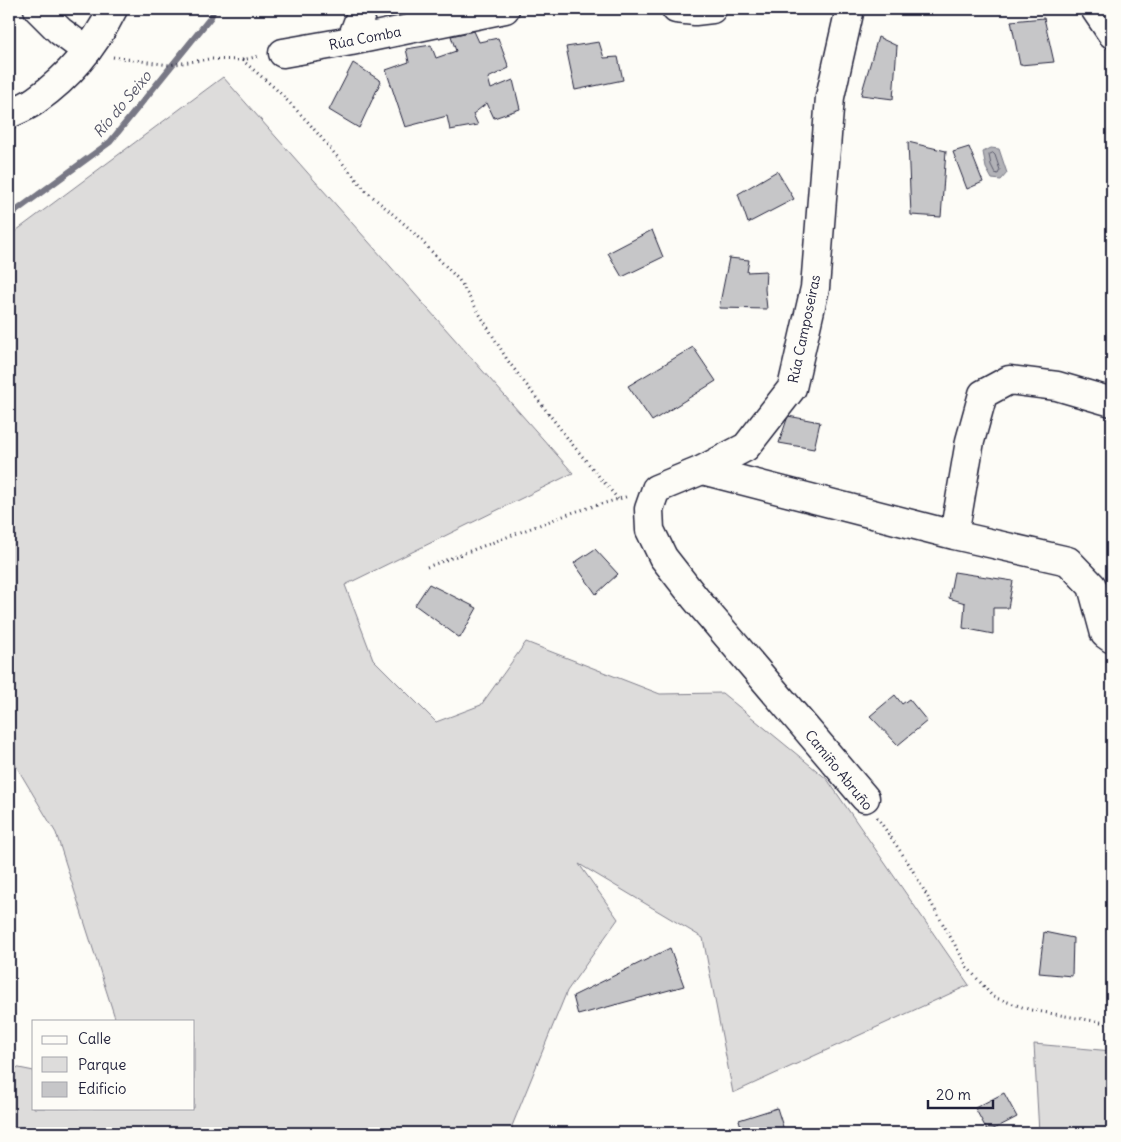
<svg xmlns="http://www.w3.org/2000/svg" width="1121" height="1142" font-family="Delius,sans-serif">
<style>
.green{fill:#dddcdb;stroke:#807f8b}
.water{fill:#b2b2b7;stroke:#787885}
.lines{fill:none;stroke-linecap:round;stroke-linejoin:round}
.shore{stroke:#5c5c6d;stroke-width:1}
.stream{stroke:#787885;stroke-width:6}
.building{fill:#c6c6c8;stroke:#22223b}
.minor-casing{stroke:#22223b;stroke-width:31}
.major-casing{stroke:#22223b;stroke-width:31}
.path{stroke:#22223b;stroke-width:3;stroke-dasharray:1 4;stroke-linecap:butt}
.minor{stroke:#fdfcf7;stroke-width:28}
.major{stroke:#fdfcf7;stroke-width:28}
.labels{text-anchor:middle;dominant-baseline:central;stroke-width:4;stroke-linejoin:round;paint-order:stroke}
.street-label{font-size:14px;fill:#22223b;stroke:#fdfcf7}
.water-label{font-size:15px;font-style:italic;fill:#545466;stroke:#fdfcf7}
</style>
<rect width="100%" height="100%" fill="#fdfcf7"/>
<filter id="ink" filterUnits="userSpaceOnUse"><feTurbulence type="fractalNoise" baseFrequency=".02" numOctaves="2"/><feDisplacementMap in="SourceGraphic" scale="10" xChannelSelector="R" yChannelSelector="G"/><feConvolveMatrix kernelMatrix="1 2 1 2 8 2 1 2 1" color-interpolation-filters="sRGB"/></filter>
<g filter="url(#ink)">
<path class="green" d="M 223,77 L 573,473 L 345,585 L 373,659 L 436,722 L 481,705 L 526,642 L 660,694 L 722,693 L 827,779 L 969,985 L 733,1093 L 703,938 L 579,864 L 618,919 L 567,991 L 512,1126 L 514,1133 L 9,1133 L 9,1066 L 34,1071 L 34,1108 L 194,1108 L 194,1021 L 116,1021 L 56,833 L 9,754 L 9,236 Z
M 1034,1044 L 1112,1051 L 1112,1133 L 1039,1133 Z"/>
<path class="water" d="M 991,148 L 999,149 L 1007,173 L 1001,180 L 992,179 L 986,168 L 983,152 Z"/>
<g class="lines">
<path class="shore" d="M 993,153 L 995,155 L 1000,170 L 998,174 L 995,173 L 991,165 L 989,155 Z"/>
<path class="stream" d="M 9,216 L 110,142 L 211,17 L 214,9"/>
</g>
<path class="building" d="M 1044,18 L 1054,62 L 1020,65 L 1011,21 Z
M 474,31 L 479,42 L 498,38 L 509,68 L 488,78 L 491,89 L 513,80 L 520,109 L 494,118 L 487,103 L 473,114 L 478,125 L 450,130 L 447,116 L 405,127 L 386,70 L 409,62 L 406,49 L 431,45 L 436,58 L 456,51 L 451,36 Z
M 878,37 L 897,46 L 893,99 L 861,95 Z
M 599,42 L 604,58 L 618,57 L 623,80 L 575,90 L 566,47 Z
M 353,63 L 381,81 L 359,128 L 329,110 Z
M 908,142 L 946,151 L 941,217 L 911,215 Z
M 969,147 L 983,182 L 967,189 L 953,152 Z
M 777,171 L 794,199 L 748,223 L 738,194 Z
M 652,230 L 663,257 L 622,277 L 608,253 Z
M 729,258 L 749,260 L 747,272 L 766,271 L 765,289 L 767,309 L 719,308 Z
M 693,347 L 716,381 L 652,421 L 628,386 Z
M 788,416 L 820,422 L 814,449 L 779,443 Z
M 595,549 L 618,574 L 596,594 L 574,563 Z
M 954,572 L 1013,581 L 1008,608 L 993,608 L 993,634 L 963,628 L 965,603 L 949,598 Z
M 429,584 L 477,608 L 460,638 L 415,605 Z
M 895,695 L 902,704 L 909,699 L 927,721 L 898,745 L 870,716 Z
M 1044,932 L 1073,938 L 1072,976 L 1039,973 Z
M 670,948 L 684,986 L 578,1015 L 573,996 Z
M 1004,1093 L 1017,1117 L 988,1132 L 975,1108 Z
M 777,1108 L 785,1133 L 743,1133 L 739,1120 Z"/>
<g class="lines">
<defs>
<path id="minor" d="M 38,9 L 60,31 L 87,51
M 848,9 L 849,13 L 830,97 L 815,288 L 792,388 L 746,447 L 702,470 L 656,489 L 649,509 L 650,530 L 663,557 L 695,598 L 865,798
M 1095,9 L 1112,34
M 351,41 L 363,9
M 283,53 L 351,41 L 505,9
M 702,470 L 954,535 L 1068,561 L 1092,586 L 1105,634 L 1112,639
M 954,535 L 970,441 L 983,394 L 1009,380 L 1057,386 L 1112,402"/>
<path id="major" d="M 676,9 L 695,11 L 712,9
M 9,114 C 18,110 28,106 36,100 C 69,77 95,45 113,9"/>
</defs>
<use href="#minor" class="minor-casing"/>
<use href="#major" class="major-casing"/>
<path class="path" d="M 113,57 L 169,65 L 209,59 L 242,60 L 260,56
M 242,60 L 276,89 L 308,122 L 366,191 L 409,228 L 459,280 L 508,361 L 572,444 L 618,499
M 427,567 L 574,512 L 629,496
M 877,817 L 909,864 L 968,968 L 993,997 L 1031,1010 L 1112,1024"/>
<use href="#minor" class="minor"/>
<use href="#major" class="major"/>
</g>
</g>
<g class="labels">
<g class="street-label">
<text transform="translate(365 38) rotate(-11)">Rúa Comba</text>
<text transform="translate(804 329) rotate(-78)">Rúa Camposeiras</text>
<text transform="translate(839 770) rotate(51)">Camiño Abruño</text>
</g>
<g class="water-label">
<text transform="translate(122 104) rotate(-50)">Río do Seixo</text>
</g>
</g>
<rect width="1121" height="1142" fill="none" stroke="#fdfcf7" stroke-width="30"/>
<rect x="15" y="15" width="1091" height="1112" fill="none" stroke="#22223b" stroke-width="2" filter="url(#ink)"/>
<rect x="32" y="1020" width="162" height="90" fill="#fdfcf7" stroke="#a5a5ac"/>
<rect x="42" y="1036" width="25" height="8" fill="#fdfcf7" stroke="#a5a5ac"/>
<text x="78" y="1044" font-size="15" fill="#22223b">Calle</text>
<rect x="42" y="1057" width="25" height="15" fill="#dddcdb" stroke="#a5a5ac"/>
<text x="78" y="1070" font-size="15" fill="#22223b">Parque</text>
<rect x="42" y="1082" width="25" height="15" fill="#c6c6c8" stroke="#a5a5ac"/>
<text x="78" y="1094" font-size="15" fill="#22223b">Edificio</text>
<path d="M928 1100v8h65v-8" fill="none" stroke="#22223b" stroke-width="2.5"/>
<text x="936" y="1100" font-size="15" fill="#22223b" stroke="#fdfcf7" stroke-width="4" paint-order="stroke">20 m</text>
</svg>
